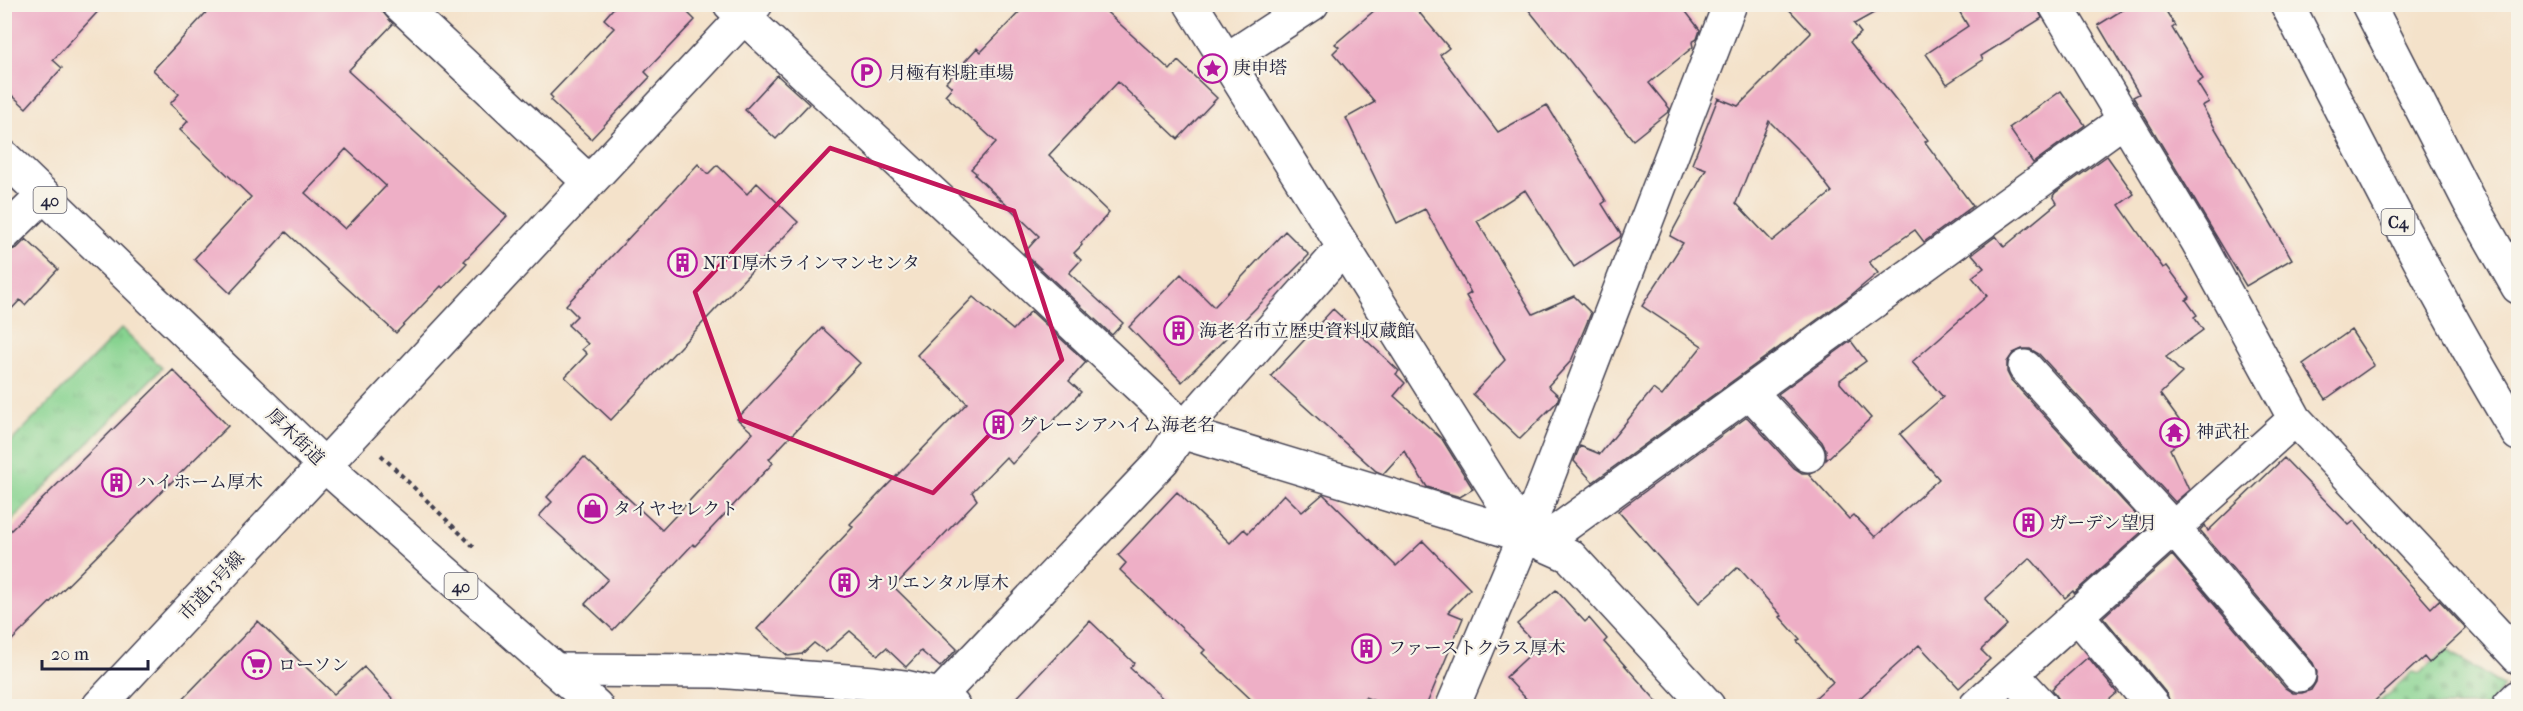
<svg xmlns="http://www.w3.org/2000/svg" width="2523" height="711" font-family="'IM FELL French Canon','Noto Serif JP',serif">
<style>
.grass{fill:url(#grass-tufts);stroke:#547a66;stroke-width:1.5}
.cemetery{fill:url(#cemetery-stones);stroke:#547a66;stroke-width:1.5}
.building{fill:#eeafc6;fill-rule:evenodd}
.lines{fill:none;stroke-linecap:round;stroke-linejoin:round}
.minor-casing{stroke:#423f50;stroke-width:36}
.major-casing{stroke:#423f50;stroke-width:36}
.highway-casing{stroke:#423f50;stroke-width:36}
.path{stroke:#423f50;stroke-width:4;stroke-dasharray:4.5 4.5;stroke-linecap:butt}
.minor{stroke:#fff;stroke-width:33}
.major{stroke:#fff;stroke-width:33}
.highway{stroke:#fff;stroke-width:33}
.marked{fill:none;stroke:#c2185b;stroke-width:4.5;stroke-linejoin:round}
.labels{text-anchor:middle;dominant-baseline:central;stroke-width:4.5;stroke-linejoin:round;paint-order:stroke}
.shield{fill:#f7f3e8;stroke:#62616f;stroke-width:1.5}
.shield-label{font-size:16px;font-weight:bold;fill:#22223b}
.poi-label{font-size:18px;fill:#22223b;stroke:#f7f3e8;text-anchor:start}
.street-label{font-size:18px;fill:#22223b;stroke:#f7f3e8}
</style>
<defs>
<pattern id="grass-tufts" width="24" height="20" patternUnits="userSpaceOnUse" patternTransform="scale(1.5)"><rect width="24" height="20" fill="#87d390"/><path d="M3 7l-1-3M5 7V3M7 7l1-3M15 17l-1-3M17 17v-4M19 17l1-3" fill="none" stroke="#74b57d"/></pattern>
<pattern id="cemetery-stones" width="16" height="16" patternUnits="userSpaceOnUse" patternTransform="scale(1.5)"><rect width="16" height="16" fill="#87d390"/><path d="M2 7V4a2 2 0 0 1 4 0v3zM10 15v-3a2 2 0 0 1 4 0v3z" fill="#74b57d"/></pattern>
</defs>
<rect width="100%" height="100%" fill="#f7f3e8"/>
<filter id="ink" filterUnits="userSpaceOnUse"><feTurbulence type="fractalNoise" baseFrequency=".0167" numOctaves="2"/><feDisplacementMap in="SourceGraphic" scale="12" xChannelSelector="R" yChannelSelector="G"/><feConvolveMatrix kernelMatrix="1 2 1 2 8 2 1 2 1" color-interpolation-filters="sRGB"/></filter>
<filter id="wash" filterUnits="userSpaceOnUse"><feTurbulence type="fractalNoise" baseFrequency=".008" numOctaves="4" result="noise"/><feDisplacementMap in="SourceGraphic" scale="24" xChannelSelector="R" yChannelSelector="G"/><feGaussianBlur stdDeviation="1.35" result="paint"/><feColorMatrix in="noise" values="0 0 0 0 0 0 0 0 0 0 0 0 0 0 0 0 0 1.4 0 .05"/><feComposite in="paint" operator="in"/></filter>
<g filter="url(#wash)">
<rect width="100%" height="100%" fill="#f4e2ca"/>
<path class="grass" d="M 122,328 L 162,368 L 5,528 L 5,448 Z"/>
<path class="cemetery" d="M 2447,650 L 2504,687 L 2487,706 L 2375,706 L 2412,672 L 2419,674 Z"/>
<g id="blocks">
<path class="building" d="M 4,4 L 105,4 L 53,60 L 62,68 L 26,108 L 4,88 Z
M 214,4 L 376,4 L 393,24 L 348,71 L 507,216 L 464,261 L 467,263 L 443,288 L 441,286 L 396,333 L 286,232 L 230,293 L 194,259 L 251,197 L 180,130 L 188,121 L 170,104 L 179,94 L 153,70 ZM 346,149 L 386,186 L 345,229 L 305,193 Z
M 617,4 L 679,4 L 695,20 L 645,72 L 650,77 L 591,139 L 551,101 L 553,98 L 550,95 L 614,28 L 604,19 Z
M 1027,4 L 1098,4 L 1170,70 L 1178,61 L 1217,98 L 1178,139 L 1118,82 L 1049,155 L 1109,213 L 1081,243 L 1082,245 L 1074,253 L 1081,260 L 1069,273 L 1123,323 L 1112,335 L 1024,253 L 1039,236 L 975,175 L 976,173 L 971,169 L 996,142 L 945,95 L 952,87 L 946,82 L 977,48 L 981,52 Z
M 1382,4 L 1412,4 L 1449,48 L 1440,55 L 1498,132 L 1547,105 L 1606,201 L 1602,204 L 1621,234 L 1620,237 L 1574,267 L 1525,190 L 1477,221 L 1533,314 L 1574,296 L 1591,313 L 1571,361 L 1548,386 L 1559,396 L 1557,402 L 1520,439 L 1473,394 L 1505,360 L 1466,296 L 1471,293 L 1425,209 L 1397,223 L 1346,118 L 1375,102 L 1333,53 L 1339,47 L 1335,44 Z
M 1524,4 L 1680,4 L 1700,30 L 1697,39 L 1692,42 L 1693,47 L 1649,83 L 1670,109 L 1668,112 L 1633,140 Z
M 1784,4 L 1890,4 L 1854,24 L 1861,33 L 1850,42 L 1928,140 L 1925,142 L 1973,206 L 1924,242 L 1915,230 L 1869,262 L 1878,273 L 1850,296 L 1593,482 L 1574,461 L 1580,446 L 1600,454 L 1653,389 L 1662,396 L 1702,346 L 1642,306 L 1683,243 L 1670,236 L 1706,169 L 1692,164 L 1718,98 L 1738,106 L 1811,33 ZM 1769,121 L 1807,159 L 1832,192 L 1772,241 L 1736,203 Z
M 1955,4 L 2036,4 L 2042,18 L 1981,56 L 1983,60 L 1947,84 L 1926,54 L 1968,26 Z
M 2132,4 L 2162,4 L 2175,26 L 2172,28 L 2203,79 L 2197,83 L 2209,102 L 2202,106 L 2292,259 L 2246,286 L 2133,97 L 2139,94 L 2098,25 Z
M 777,75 L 809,104 L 776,139 L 745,110 Z
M 2061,91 L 2085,125 L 2033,163 L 2009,128 Z
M 2107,156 L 2134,194 L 2119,205 L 2163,268 L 2167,266 L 2190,297 L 2186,300 L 2197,315 L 2194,317 L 2203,330 L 2166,357 L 2182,373 L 2160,394 L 2190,435 L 2170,449 L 2189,490 L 2175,502 L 2039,354 L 2030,349 L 2022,349 L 2013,353 L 2007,362 L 2007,372 L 2011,380 L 2147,527 L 2074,593 L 2073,591 L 2065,598 L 2030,558 L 1985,599 L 2007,625 L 1981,650 L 1990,659 L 1959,688 L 1919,645 L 1851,706 L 1806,706 L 1833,682 L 1797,641 L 1800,639 L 1780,617 L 1782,616 L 1738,567 L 1699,603 L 1618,511 L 1747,417 L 1794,468 L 1802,473 L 1811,473 L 1809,475 L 1849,519 L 1854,515 L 1875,537 L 1939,479 L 1900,434 L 1943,397 L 1912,362 L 1987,296 L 1972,277 L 1984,268 L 1972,254 L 1996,236 L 2004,247 L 2057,203 L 2053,196 L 2055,193 Z
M 698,164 L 708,174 L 717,165 L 747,194 L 757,183 L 798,222 L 611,420 L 565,377 L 587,354 L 582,349 L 588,344 L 568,325 L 577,316 L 566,305 Z
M 1285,231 L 1309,255 L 1182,382 L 1129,327 L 1181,274 L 1214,307 Z
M 26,239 L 58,269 L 25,305 L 20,300 L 4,317 L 4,252 L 17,248 Z
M 973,297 L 1013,330 L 1031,311 L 1086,362 L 1069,381 L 1081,392 L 1012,464 L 1006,457 L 972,492 L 977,500 L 894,587 L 957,649 L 940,667 L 921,651 L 906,667 L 886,648 L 878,655 L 850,631 L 826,652 L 814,643 L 802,654 L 788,656 L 757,629 L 853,527 L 850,524 L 967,403 L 917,355 Z
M 1333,309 L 1399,371 L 1396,374 L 1405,383 L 1394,396 L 1442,439 L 1473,489 L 1460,497 L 1427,487 L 1404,451 L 1383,474 L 1376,471 L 1271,376 Z
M 822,328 L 860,363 L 769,459 L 773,463 L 695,546 L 693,544 L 613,630 L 585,604 L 608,579 L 539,516 L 552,502 L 547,497 L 584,457 L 662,530 L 753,433 L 737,419 Z
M 2351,330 L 2374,365 L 2326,399 L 2303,364 Z
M 1851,341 L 1866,361 L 1840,380 L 1840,383 L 1871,418 L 1826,460 L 1826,450 L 1822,442 L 1778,394 Z
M 173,370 L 228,426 L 4,648 L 4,537 Z
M 2284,458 L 2349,525 L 2354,521 L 2431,608 L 2439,600 L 2466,629 L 2429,663 L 2424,657 L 2369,706 L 2171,706 L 2167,694 L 2103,617 L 2172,555 L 2285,688 L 2293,693 L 2302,693 L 2311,690 L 2316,682 L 2317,672 L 2313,663 L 2200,530 L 2205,525 L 2208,531 Z
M 1177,492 L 1230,543 L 1244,529 L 1248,533 L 1284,494 L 1302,512 L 1323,494 L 1396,566 L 1423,541 L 1470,589 L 1448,612 L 1463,618 L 1426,706 L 1388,706 L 1365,697 L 1355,706 L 1258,706 L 1202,653 L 1205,650 L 1120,570 L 1126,563 L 1118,555 Z
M 1556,590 L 1585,622 L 1589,618 L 1607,639 L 1604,642 L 1661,706 L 1533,706 L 1506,677 L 1538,647 L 1517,624 Z
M 258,621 L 334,694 L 364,667 L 399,706 L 176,706 Z
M 1090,621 L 1134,663 L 1130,668 L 1171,706 L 1009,706 Z
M 2088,657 L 2117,693 L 2102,706 L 2060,706 L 2060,701 L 2052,689 Z"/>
</g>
</g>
<g filter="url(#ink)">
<use href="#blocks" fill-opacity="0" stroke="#423f50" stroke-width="1.5"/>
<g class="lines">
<defs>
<path id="minor" d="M 399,4 L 589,182
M 730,4 L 1170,415 L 1181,432 L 1525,536 L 1570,556 L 1708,706
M 1191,4 L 1525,536
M 2055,4 L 2198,242 L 2295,419 L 2518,657
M 1226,60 L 1312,4
M 4,234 L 44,195
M 2025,367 L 2173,528 L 2299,675
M 1750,392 L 1808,455
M 1541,543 L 2124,120
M 2077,615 L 2153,706
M 556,670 L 716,671 L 874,683 L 905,687 L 940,695 L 953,706
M 2012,674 L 2042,706
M 940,695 L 1163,460 L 1181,432 L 1343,248
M 99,706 L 756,4
M 1453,706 L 1525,536 L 1730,4
M 1976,706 L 2295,419
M 2509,706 L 2518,697"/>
<path id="major" d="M 4,157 L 325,466 L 596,706"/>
<path id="highway" d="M 2287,4 C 2361,149 2434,295 2518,434
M 2368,4 L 2469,201 L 2518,287"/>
</defs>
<use href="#minor" class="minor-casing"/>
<use href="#major" class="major-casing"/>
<use href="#highway" class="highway-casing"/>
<path class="path" d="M 381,455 L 476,549"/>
<use href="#minor" class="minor"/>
<use href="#major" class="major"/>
<use href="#highway" class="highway"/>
</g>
</g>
<path class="marked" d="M 830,148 L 1014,211 L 1062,360 L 933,493 L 741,420 L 695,292 Z"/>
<defs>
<symbol id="sight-ring" viewBox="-11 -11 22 22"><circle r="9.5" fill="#f7f3e8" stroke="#b5179e" stroke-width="1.5"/><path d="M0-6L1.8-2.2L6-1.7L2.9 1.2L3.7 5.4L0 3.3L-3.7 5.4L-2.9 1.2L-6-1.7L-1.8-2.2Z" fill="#b5179e"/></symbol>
<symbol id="parking-ring" viewBox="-11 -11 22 22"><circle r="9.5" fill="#f7f3e8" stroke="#b5179e" stroke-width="1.5"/><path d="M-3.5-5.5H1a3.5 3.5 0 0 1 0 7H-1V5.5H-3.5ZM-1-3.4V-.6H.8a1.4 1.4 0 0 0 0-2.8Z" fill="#b5179e"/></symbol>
<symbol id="building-ring" viewBox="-11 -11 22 22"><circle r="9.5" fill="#f7f3e8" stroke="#b5179e" stroke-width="1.5"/><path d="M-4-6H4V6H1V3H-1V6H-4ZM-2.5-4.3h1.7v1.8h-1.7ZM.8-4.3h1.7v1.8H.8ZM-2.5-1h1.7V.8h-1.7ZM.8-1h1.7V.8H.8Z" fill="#b5179e"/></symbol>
<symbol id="temple-ring" viewBox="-11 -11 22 22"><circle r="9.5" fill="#f7f3e8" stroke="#b5179e" stroke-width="1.5"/><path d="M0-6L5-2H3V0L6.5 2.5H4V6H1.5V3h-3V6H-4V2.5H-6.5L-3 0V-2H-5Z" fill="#b5179e"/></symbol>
<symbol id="shop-ring" viewBox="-11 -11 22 22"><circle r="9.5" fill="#f7f3e8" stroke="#b5179e" stroke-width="1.5"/><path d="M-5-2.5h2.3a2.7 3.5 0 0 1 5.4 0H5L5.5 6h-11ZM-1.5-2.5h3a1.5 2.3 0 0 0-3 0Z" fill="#b5179e"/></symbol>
<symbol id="supermarket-ring" viewBox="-11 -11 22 22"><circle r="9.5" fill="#f7f3e8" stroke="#b5179e" stroke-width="1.5"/><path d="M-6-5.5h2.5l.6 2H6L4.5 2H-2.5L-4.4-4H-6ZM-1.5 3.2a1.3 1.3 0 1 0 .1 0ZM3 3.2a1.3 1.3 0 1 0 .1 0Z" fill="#b5179e"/></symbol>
</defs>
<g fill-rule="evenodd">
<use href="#sight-ring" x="1196" y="52" width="33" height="33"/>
<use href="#parking-ring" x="850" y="56" width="33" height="33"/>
<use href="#building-ring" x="666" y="246" width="33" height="33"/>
<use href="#building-ring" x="1162" y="314" width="33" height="33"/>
<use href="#building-ring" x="982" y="408" width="33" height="33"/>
<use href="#temple-ring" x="2158" y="416" width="33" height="33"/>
<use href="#building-ring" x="100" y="466" width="33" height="33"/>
<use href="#shop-ring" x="576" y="492" width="33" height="33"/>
<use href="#building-ring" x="2012" y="506" width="33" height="33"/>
<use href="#building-ring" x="828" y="566" width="33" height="33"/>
<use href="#building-ring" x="1350" y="632" width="33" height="33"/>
<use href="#supermarket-ring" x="240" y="648" width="33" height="33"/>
</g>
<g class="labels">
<g class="shield">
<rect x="33.5" y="187" width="33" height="26" rx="4.5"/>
<rect x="2381.5" y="209" width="33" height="26" rx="4.5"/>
<rect x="444.5" y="573" width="33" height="26" rx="4.5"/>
</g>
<g class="shield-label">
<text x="50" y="200">40</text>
<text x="2398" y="222">C4</text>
<text x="461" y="586">40</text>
</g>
<g class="poi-label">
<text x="1233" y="68">庚申塔</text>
<text x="888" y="73">月極有料駐車場</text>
<text x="703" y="263">NTT厚木ラインマンセンタ</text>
<text x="1199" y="331">海老名市立歴史資料収蔵館</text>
<text x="1019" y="425">グレーシアハイム海老名</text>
<text x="2196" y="432">神武社</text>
<text x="137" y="482">ハイホーム厚木</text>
<text x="613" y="509">タイヤセレクト</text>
<text x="2049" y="523">ガーデン望月</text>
<text x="866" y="583">オリエンタル厚木</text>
<text x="1388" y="648">ファーストクラス厚木</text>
<text x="278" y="665">ローソン</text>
</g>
<g class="street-label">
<text transform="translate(295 437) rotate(44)">厚木街道</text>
<text transform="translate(212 586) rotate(-47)">市道13号線</text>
</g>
</g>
<rect width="2523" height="711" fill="none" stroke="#f7f3e8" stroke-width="24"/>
<path d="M42 660v9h106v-9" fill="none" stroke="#22223b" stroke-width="3"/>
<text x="51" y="660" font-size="18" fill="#22223b" stroke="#f7f3e8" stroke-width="4.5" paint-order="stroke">20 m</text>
</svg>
